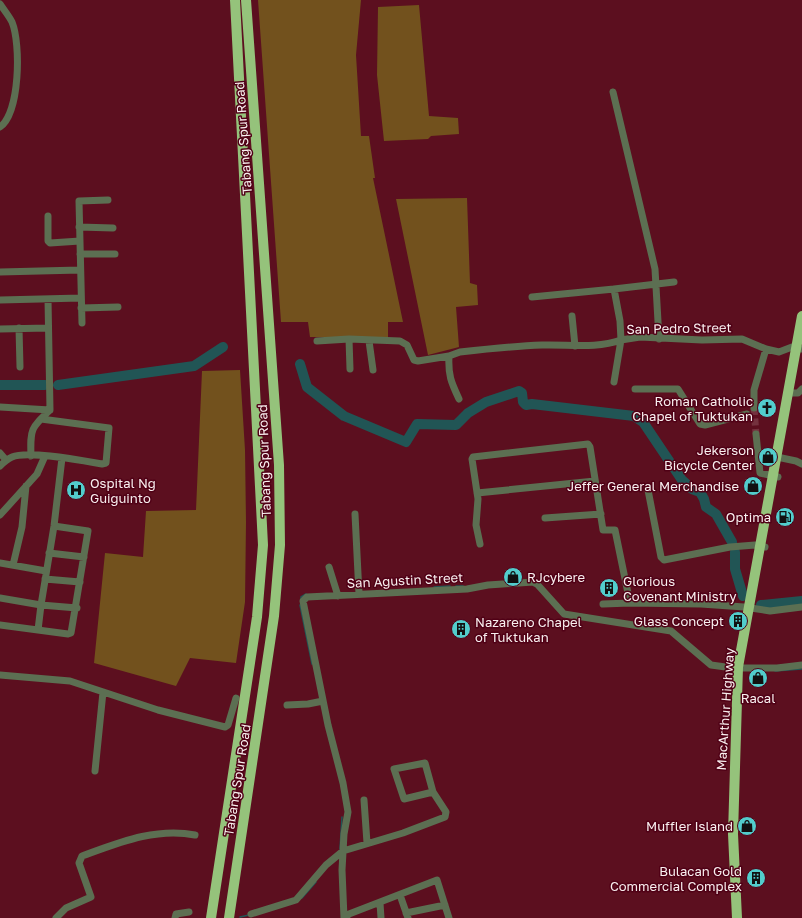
<svg xmlns="http://www.w3.org/2000/svg" width="802" height="918" font-family="'Golos Text',sans-serif">
<style>
.green{fill:#72511d}
.lines{fill:none;stroke-linecap:round;stroke-linejoin:round}
.stream{stroke:#215555;stroke-width:1.5}
.river{stroke:#215555;stroke-width:10}
.minor-tunnel{stroke:#74313e;stroke-width:7;stroke-dasharray:7 3.5;stroke-linecap:butt}
.minor{stroke:#5c6f52;stroke-width:7}
.highway{stroke:#95c37b;stroke-width:10}
.labels{text-anchor:middle;dominant-baseline:central;stroke-width:3;stroke-linejoin:round;paint-order:stroke}
.street-label{font-size:13px;fill:#f9efef;stroke:#500116}
.poi-label{font-size:13px;fill:#f9efef;stroke:#500116;text-anchor:end}
</style>
<rect width="100%" height="100%" fill="#5c0f1f"/>
<path class="green" d="M 258,0 L 361,0 L 356,55 L 361,136 L 369,136 L 375,178 L 373,178 L 403,322 L 388,322 L 388,337 L 310,337 L 308,322 L 281,322 Z
M 419,5 L 429,116 L 458,118 L 459,134 L 431,136 L 428,139 L 384,141 L 377,75 L 378,7 Z
M 467,198 L 470,283 L 477,285 L 478,305 L 456,307 L 459,347 L 428,355 L 396,199 Z
M 240,370 L 245,450 L 246,522 L 245,602 L 236,663 L 190,658 L 176,686 L 94,663 L 105,553 L 143,557 L 146,511 L 196,510 L 202,371 Z"/>
<g class="lines">
<path class="stream" d="M 456,586 L 463,586
M 434,587 L 450,586
M 301,599 L 301,597 L 306,594
M 300,605 L 312,664
M 775,671 L 802,669
M 340,849 L 342,817
M 302,898 L 316,882
M 240,917 L 249,915"/>
<path class="river" d="M 300,364 L 307,387 L 344,416 L 406,442 L 417,424 L 456,425 L 468,413 L 486,402 L 519,391 L 522,393 L 523,402 L 526,405 L 532,404 L 634,416 L 643,422 L 682,480 L 692,489 L 700,492 L 704,499 L 706,507 L 716,514 L 732,542
M 0,385 L 45,385
M 58,385 L 194,366 L 223,347
M 735,552 L 735,569 L 743,596
M 761,605 L 802,601"/>
<path class="minor-tunnel" d="M 754,408 L 756,434"/>
<path class="minor" d="M 0,4 C 4,10 9,16 12,22 C 21,44 20,113 0,127
M 613,92 L 655,269 L 659,339
M 48,216 L 48,241 L 50,243 L 80,241
M 79,227 L 113,228
M 80,254 L 115,254
M 0,272 L 80,270
M 614,289 L 674,282
M 0,300 L 81,298
M 81,308 L 118,307
M 572,316 L 575,346
M 82,323 L 79,201 L 108,200
M 19,328 L 20,367
M 0,329 L 48,328
M 349,339 L 350,369
M 317,341 L 349,339 L 400,341 L 407,345 L 414,360 L 418,361 L 449,356
M 369,341 L 373,370
M 614,382 L 621,340 L 640,337 L 702,340 L 742,339 L 766,349 L 779,352 L 792,347 L 801,349
M 635,389 L 678,389 L 700,424 L 705,425 L 747,414
M 788,393 L 798,393 L 802,389
M 459,399 C 451,382 448,375 449,356 L 460,352 C 487,349 515,346 542,345 C 568,344 596,349 621,340 L 620,321 L 614,289 L 532,297
M 0,407 L 50,410
M 754,408 L 754,390 L 766,349
M 756,434 L 760,473 L 778,477
M 0,453 L 6,460
M 31,456 C 30,429 31,428 50,410 L 48,299
M 777,457 L 796,461 L 802,464
M 0,466 C 4,462 7,459 12,457 C 28,450 84,461 102,464 L 106,463 L 109,428 L 41,419
M 648,490 L 661,557 L 664,560 L 730,547 L 755,545 L 765,547
M 477,493 L 595,481
M 355,514 L 359,594
M 0,515 L 37,474 L 45,456
M 545,518 L 601,514
M 480,544 L 476,525 L 478,499 L 472,459 L 473,457 L 588,444 L 590,447 L 603,530 L 615,530 L 630,603 L 701,604 L 744,607 L 770,611 L 802,607
M 49,553 L 84,557
M 0,563 L 46,571
M 13,565 L 22,527 L 26,486
M 329,567 L 338,596
M 45,579 L 80,582
M 0,598 L 41,605 L 77,608
M 603,604 L 630,603
M 0,625 L 68,634 L 71,633 L 88,531 L 54,526
M 38,630 L 41,605 L 54,526 L 62,458
M 0,675 L 70,681 L 158,710 L 225,727 L 228,725 L 236,698
M 287,705 L 308,704 L 323,701
M 95,771 L 103,692
M 364,800 L 367,843
M 400,895 L 408,918
M 380,903 L 381,918
M 406,913 L 445,905
M 251,914 L 296,900 L 326,865 L 343,851 L 403,833 L 445,817 L 446,812 L 433,792 L 425,763 L 394,769 L 404,799 L 433,792
M 56,918 L 66,908 L 91,897 L 79,863 L 82,856 C 118,843 156,827 195,835
M 175,918 L 176,914 L 189,912
M 344,918 L 342,870 L 344,834 L 348,812 L 343,783 L 328,725 L 305,611 L 303,601 L 307,597 L 467,589 L 488,585 L 533,582 L 537,584 L 564,614 L 671,631 L 711,665 L 733,668 L 777,668 L 802,665
M 345,918 L 349,914 L 437,880 L 449,918"/>
<path class="highway" d="M 211,918 L 257,617 L 263,545 L 235,0
M 229,918 L 274,616 L 280,545 L 279,465 L 246,0
M 737,918 L 733,834 L 738,667 L 802,316"/>
</g>
<defs>
<symbol id="church-disc" viewBox="-11 -11 22 22"><circle r="9.5" fill="#52cdcc" stroke="#500116"/><path d="M-1.2-6h2.4v3.5h3.3v2.4h-3.3V6h-2.4V-.1h-3.3v-2.4h3.3Z" fill="#111"/></symbol>
<symbol id="shop-disc" viewBox="-11 -11 22 22"><circle r="9.5" fill="#52cdcc" stroke="#500116"/><path d="M-5-2.5h2.3a2.7 3.5 0 0 1 5.4 0H5L5.5 6h-11ZM-1.5-2.5h3a1.5 2.3 0 0 0-3 0Z" fill="#111"/></symbol>
<symbol id="hospital-disc" viewBox="-11 -11 22 22"><circle r="9.5" fill="#52cdcc" stroke="#500116"/><path d="M-5-5h3v3.5h4V-5h3V5h-3V1.5h-4V5h-3Z" fill="#111"/></symbol>
<symbol id="fuel-disc" viewBox="-11 -11 22 22"><circle r="9.5" fill="#52cdcc" stroke="#500116"/><path d="M-5.5-6h7V0h2V4h1.3V-2.5L3-4.5l.8-.8L6-3V5H2.5V1h-1V6h-7ZM-4.2-4.7v3.2H.2V-4.7Z" fill="#111"/></symbol>
<symbol id="building-disc" viewBox="-11 -11 22 22"><circle r="9.5" fill="#52cdcc" stroke="#500116"/><path d="M-4-6H4V6H1V3H-1V6H-4ZM-2.5-4.3h1.7v1.8h-1.7ZM.8-4.3h1.7v1.8H.8ZM-2.5-1h1.7V.8h-1.7ZM.8-1h1.7V.8H.8Z" fill="#111"/></symbol>
</defs>
<g fill-rule="evenodd">
<use href="#church-disc" x="756" y="397" width="22" height="22"/>
<use href="#shop-disc" x="757" y="446" width="22" height="22"/>
<use href="#shop-disc" x="742" y="475" width="22" height="22"/>
<use href="#hospital-disc" x="65" y="479" width="22" height="22"/>
<use href="#fuel-disc" x="774" y="506" width="22" height="22"/>
<use href="#shop-disc" x="502" y="566" width="22" height="22"/>
<use href="#building-disc" x="598" y="577" width="22" height="22"/>
<use href="#building-disc" x="727" y="610" width="22" height="22"/>
<use href="#building-disc" x="450" y="618" width="22" height="22"/>
<use href="#shop-disc" x="747" y="667" width="22" height="22"/>
<use href="#shop-disc" x="736" y="815" width="22" height="22"/>
<use href="#building-disc" x="745" y="867" width="22" height="22"/>
</g>
<g class="labels">
<g class="street-label">
<text transform="translate(243 138) rotate(-94)">Tabang Spur Road</text>
<text transform="translate(679 328) rotate(-1)">San Pedro Street</text>
<text transform="translate(264 461) rotate(-92)">Tabang Spur Road</text>
<text transform="translate(405 580) rotate(-3)">San Agustin Street</text>
<text transform="translate(725 709) rotate(-86)">MacArthur Highway</text>
<text transform="translate(237 780) rotate(-81)">Tabang Spur Road</text>
</g>
<g class="poi-label">
<text x="753" y="401">Roman Catholic<tspan x="753" dy="15">Chapel of Tuktukan</tspan></text>
<text x="754" y="450">Jekerson<tspan x="754" dy="15">Bicycle Center</tspan></text>
<text x="90" y="483" text-anchor="start">Ospital Ng<tspan x="90" dy="15">Guiguinto</tspan></text>
<text x="739" y="486">Jeffer General Merchandise</text>
<text x="771" y="517">Optima</text>
<text x="527" y="577" text-anchor="start">RJcybere</text>
<text x="623" y="581" text-anchor="start">Glorious<tspan x="623" dy="15">Covenant Ministry</tspan></text>
<text x="724" y="621">Glass Concept</text>
<text x="475" y="622" text-anchor="start">Nazareno Chapel<tspan x="475" dy="15">of Tuktukan</tspan></text>
<text x="758" y="698" text-anchor="middle">Racal</text>
<text x="733" y="826">Muffler Island</text>
<text x="742" y="871">Bulacan Gold<tspan x="742" dy="15">Commercial Complex</tspan></text>
</g>
</g>
</svg>
